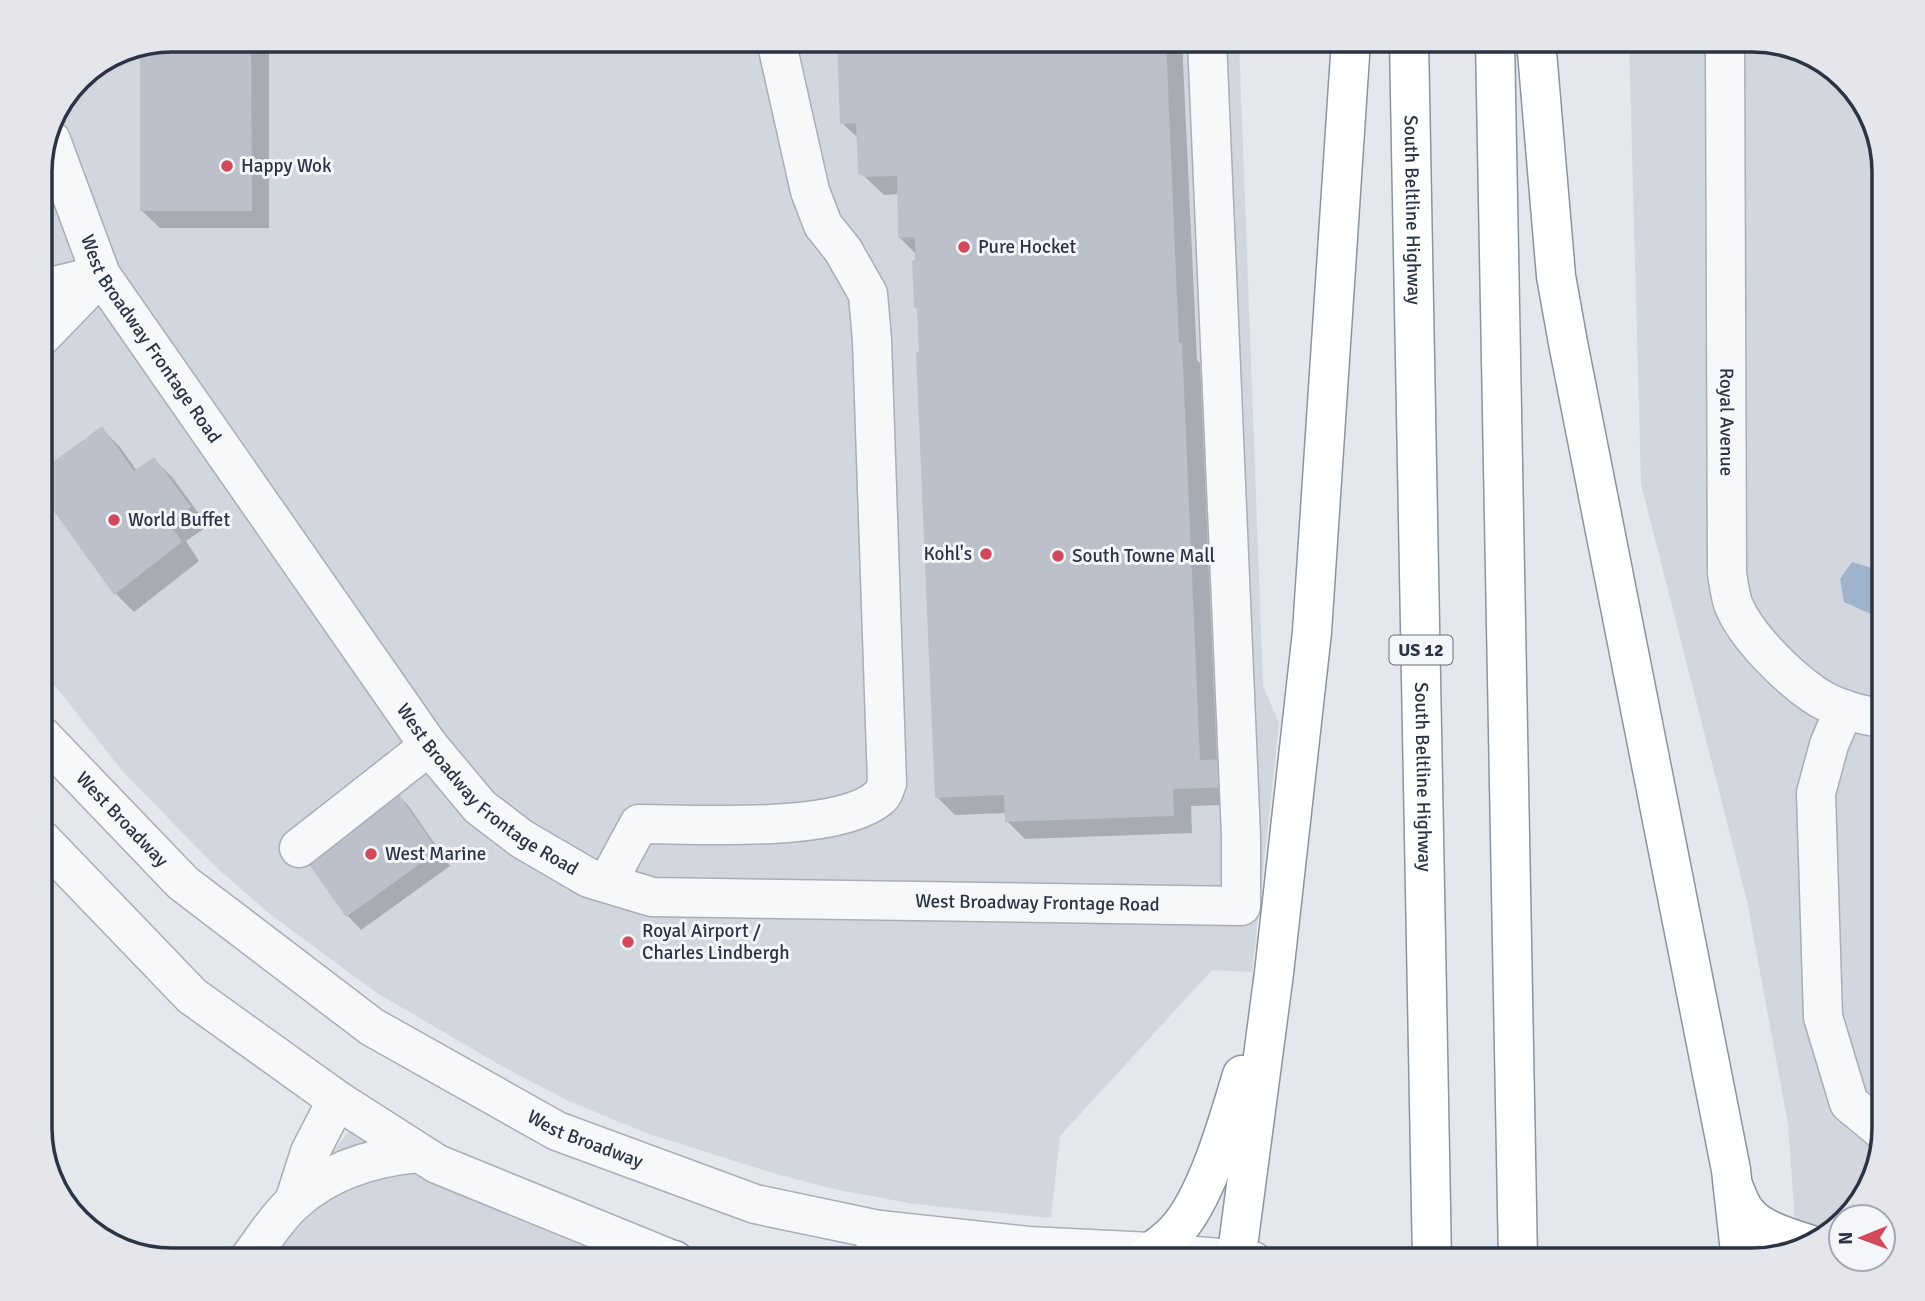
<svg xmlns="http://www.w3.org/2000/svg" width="1925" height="1301" font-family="Signika,sans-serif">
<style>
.built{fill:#d2d6de}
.water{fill:#9fb4cc}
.shadow{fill:#0003}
.building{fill:#bbc0ca}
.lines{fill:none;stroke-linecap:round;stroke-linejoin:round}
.minor-casing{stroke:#a9aeb7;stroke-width:41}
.highway-casing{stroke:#8b94a3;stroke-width:41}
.minor{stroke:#f7f8fa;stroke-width:38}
.highway{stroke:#fff;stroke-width:38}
.poi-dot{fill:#d1495b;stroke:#f4f6f9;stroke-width:2.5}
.labels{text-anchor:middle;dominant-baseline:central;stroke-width:6;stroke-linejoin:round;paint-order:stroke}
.shield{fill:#f4f6f9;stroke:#676e7b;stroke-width:2}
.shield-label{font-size:18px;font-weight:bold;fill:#2b3445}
.poi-label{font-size:19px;fill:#2b3445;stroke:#f4f6f9;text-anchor:start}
.street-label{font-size:19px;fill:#2b3445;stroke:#f4f6f9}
.rim{fill:none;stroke:#2b3445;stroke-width:3.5}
</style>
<rect width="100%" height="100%" fill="#e4e7ec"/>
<path class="built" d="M 172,40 L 1239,40 L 1263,686 L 1279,723 L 1252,972 L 1212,970 L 1060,1136 L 1051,1218 L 914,1204 L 834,1189 L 773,1173 L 646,1133 L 569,1101 L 505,1068 L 377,993 L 271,915 L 217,868 L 124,773 L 41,668 L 41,164 L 79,79 L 122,50 Z
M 1629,40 L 1753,40 L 1826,63 L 1871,113 L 1885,172 L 1885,1129 L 1862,1202 L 1847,1217 L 1841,1217 L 1841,1222 L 1818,1243 L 1797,1249 L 1788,1124 L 1747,901 L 1641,484 Z
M 359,1118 L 594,1228 L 620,1261 L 247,1261 Z"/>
<path class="water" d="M 1852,562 L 1885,572 L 1885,616 L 1871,614 L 1844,602 L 1840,579 Z"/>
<path class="shadow" d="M 172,40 L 269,40 L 269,228 L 160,228 L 141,210 L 142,46 Z
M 838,40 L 1182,40 L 1197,360 L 1200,363 L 1217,761 L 1253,804 L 1191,806 L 1192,833 L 1025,839 L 1007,821 L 1006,813 L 955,815 L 937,797 L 919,311 L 915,307 L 917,255 L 899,237 L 899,194 L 884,195 L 860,172 L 859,139 L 842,123 Z
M 102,429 L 120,447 L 137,471 L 154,459 L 172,477 L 208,526 L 186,541 L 199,561 L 134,612 L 116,594 L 41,490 L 41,474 Z
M 395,792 L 408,805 L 450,866 L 361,930 L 348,916 L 307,858 Z"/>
<path class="building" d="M 172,40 L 251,40 L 252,211 L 140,211 L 140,47 Z
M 837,40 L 1166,40 L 1179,343 L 1182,343 L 1200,760 L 1235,759 L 1236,787 L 1173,789 L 1174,816 L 1005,822 L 1004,795 L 935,798 L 916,352 L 919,352 L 917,308 L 914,308 L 912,261 L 915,260 L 915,237 L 898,238 L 897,176 L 865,177 L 858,173 L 856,123 L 840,124 Z
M 102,426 L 134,471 L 154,457 L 191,507 L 169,523 L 182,542 L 114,595 L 41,493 L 41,471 Z
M 395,789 L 438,851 L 346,917 L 304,857 Z"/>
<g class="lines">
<defs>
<g id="minor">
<path id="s1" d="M 1725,40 L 1727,574 C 1729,584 1730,597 1734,606 C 1747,637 1786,675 1813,694 C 1833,708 1861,716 1885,718"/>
<path id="s2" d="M 51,140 L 101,275 L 429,746 L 480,807 L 522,839 L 589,878 L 652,897 L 1241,906 L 1241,836 L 1207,40"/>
<path d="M 41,289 L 101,275"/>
<path d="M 41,337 L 101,275"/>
<path d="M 1844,709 L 1829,745 L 1816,793 L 1823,1017 L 1849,1103 L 1884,1132"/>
<path id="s3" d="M 41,735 L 183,883 L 372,1027 L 557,1131 L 755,1204 L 879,1230 L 1028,1246 L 1151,1252 L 1253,1261"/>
<path d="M 41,839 L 192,996 L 337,1100 L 437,1164 L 675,1261"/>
<path d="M 299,848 L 429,746"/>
<path d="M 607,883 L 639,824 C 695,824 839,834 880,797 C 884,794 885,788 887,783 L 872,340 L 868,294 L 843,250 L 823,225 L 810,191 L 776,40"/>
<path d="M 294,1202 L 310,1152 L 337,1100"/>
<path d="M 247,1261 C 262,1242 276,1218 294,1202 C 328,1171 374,1157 418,1153"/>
<path d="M 873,1261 L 879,1230"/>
</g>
<g id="highway">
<path id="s4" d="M 1409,40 L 1432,1261"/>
<path d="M 1495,40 L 1518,1261"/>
<path d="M 1536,40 L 1556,276 L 1568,343 L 1731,1170 L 1741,1261"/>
<path d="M 1733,1186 C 1737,1194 1740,1205 1746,1212 C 1759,1230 1790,1238 1811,1245"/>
<path d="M 1151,1252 C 1160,1245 1169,1239 1176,1231 C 1207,1198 1229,1118 1242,1075"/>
<path d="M 674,1260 L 675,1261"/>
<path d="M 1236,1261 L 1274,973 L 1312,632 L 1351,40"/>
</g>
</defs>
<use href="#minor" class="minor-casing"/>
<use href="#highway" class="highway-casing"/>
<use href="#minor" class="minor"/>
<use href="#highway" class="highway"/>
</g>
<g class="poi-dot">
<circle cx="227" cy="166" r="7"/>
<circle cx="964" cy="247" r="7"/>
<circle cx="114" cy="520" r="7"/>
<circle cx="986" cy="554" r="7"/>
<circle cx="1058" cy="556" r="7"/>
<circle cx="371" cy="854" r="7"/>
<circle cx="628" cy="942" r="7"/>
</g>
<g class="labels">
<rect class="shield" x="1389.5" y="635.5" width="63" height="29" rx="5"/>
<g class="shield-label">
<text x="1421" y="650">US 12</text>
</g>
<g class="poi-label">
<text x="241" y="166">Happy Wok</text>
<text x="978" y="247">Pure Hocket</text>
<text x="128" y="520">World Buffet</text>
<text x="972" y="554" text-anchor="end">Kohl's</text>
<text x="1072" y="556">South Towne Mall</text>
<text x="385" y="854">West Marine</text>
<text x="642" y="931">Royal Airport /<tspan x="642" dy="22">Charles Lindbergh</tspan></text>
</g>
<g class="street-label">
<text stroke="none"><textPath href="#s4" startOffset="170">South Beltline Highway</textPath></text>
<text stroke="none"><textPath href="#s2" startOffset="224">West Broadway Frontage Road</textPath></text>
<text stroke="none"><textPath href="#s1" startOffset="382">Royal Avenue</textPath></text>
<text stroke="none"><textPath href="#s4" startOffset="737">South Beltline Highway</textPath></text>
<text stroke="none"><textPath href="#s2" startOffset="791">West Broadway Frontage Road</textPath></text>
<text stroke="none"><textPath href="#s3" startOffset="117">West Broadway</textPath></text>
<text stroke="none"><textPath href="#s2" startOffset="1379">West Broadway Frontage Road</textPath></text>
<text stroke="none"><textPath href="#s3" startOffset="684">West Broadway</textPath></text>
</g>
</g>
<path d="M0 0H1925V1301H0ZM172 52H1752A120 120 0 0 1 1872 172V1128A120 120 0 0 1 1752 1248H172A120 120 0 0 1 52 1128V172A120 120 0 0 1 172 52Z" fill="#e4e6eb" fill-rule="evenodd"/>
<path class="rim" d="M172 52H1752A120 120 0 0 1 1872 172V1128A120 120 0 0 1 1752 1248H172A120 120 0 0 1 52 1128V172A120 120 0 0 1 172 52Z"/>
<g transform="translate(1862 1238) rotate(269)"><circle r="33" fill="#f4f6f9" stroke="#a4a8b1" stroke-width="2"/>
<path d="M0-5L12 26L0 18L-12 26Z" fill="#d1495b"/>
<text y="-10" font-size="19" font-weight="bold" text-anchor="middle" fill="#2b3445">N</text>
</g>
</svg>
